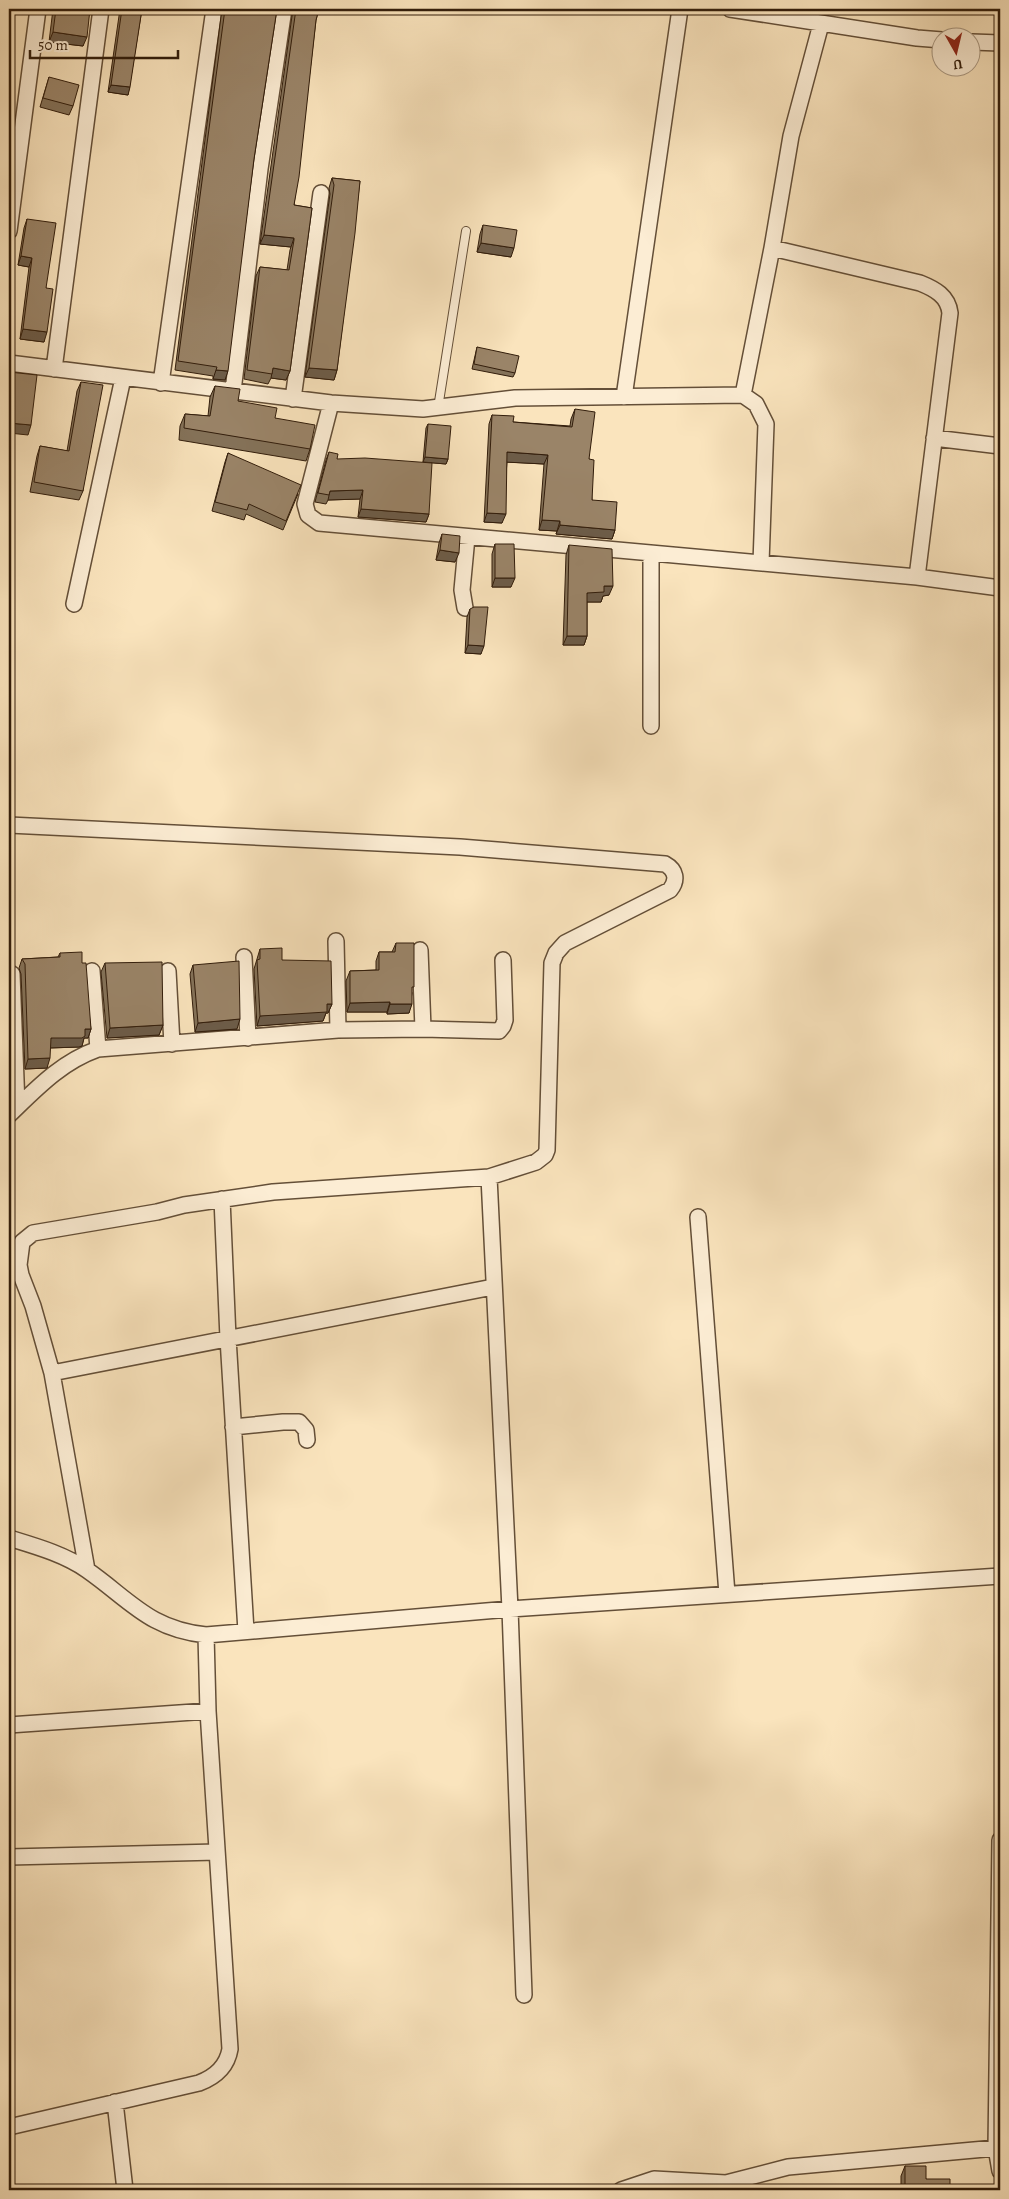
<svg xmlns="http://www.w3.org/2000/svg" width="1009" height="2199" font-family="Alegreya,serif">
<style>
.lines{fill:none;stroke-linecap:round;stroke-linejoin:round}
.lane-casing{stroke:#644f38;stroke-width:10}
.street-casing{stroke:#644f38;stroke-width:18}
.lane{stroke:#fcedd4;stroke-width:8}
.street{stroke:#fcedd4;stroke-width:15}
.wall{fill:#847259;stroke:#321d0b}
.shaded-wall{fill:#6c5c49;stroke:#321d0b}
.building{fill:#9a8468;stroke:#321d0b}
</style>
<rect width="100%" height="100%" fill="#fae4bd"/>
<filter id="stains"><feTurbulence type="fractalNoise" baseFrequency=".004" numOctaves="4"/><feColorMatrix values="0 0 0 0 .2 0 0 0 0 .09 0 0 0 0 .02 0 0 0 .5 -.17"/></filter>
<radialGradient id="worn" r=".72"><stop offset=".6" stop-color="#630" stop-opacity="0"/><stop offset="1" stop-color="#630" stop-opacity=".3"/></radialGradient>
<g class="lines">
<defs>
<path id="lane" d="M 438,408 L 466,231"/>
<path id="street" d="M 730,9 L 917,38 L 942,40
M 972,42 L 1000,43
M 9,231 L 38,9
M 772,248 L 791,136 L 821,24
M 9,363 L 331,403 L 423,409 L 515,398 L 743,395 L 756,404 L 766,424 L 761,563
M 54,369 L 101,9
M 161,383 L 214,9
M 233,391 L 260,169 L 284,9
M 743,395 L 772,248 L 920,283 C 935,289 948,296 950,313 L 917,577
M 624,397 L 680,9
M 293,399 L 321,193
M 331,403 L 305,504 L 308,515 L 319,523 L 917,577 L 1000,588
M 934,438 L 1000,446
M 74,604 L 123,378
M 465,608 L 462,590 L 467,537
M 651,726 L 651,553
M 9,825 L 460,847 L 665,864 C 676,870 678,880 670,890 L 565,943 L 556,953 L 552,963 L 547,1150 L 545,1155 L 536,1162 L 489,1177 L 273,1192 L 184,1205 L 157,1212 L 33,1233 L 22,1242 L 19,1265 L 21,1275 L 33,1306 L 52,1373 L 87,1570
M 336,941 L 338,1030
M 420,950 L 423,1029
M 244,957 L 248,1038
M 92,971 L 98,1049
M 168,971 L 172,1044
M 12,974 L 17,1106
M 9,1115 C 36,1089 61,1062 98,1049 L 338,1030 L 423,1029 L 499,1031 L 503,1026 L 505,1020 L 503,960
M 489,1177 L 510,1609 L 524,1995
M 222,1199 L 228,1338 L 246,1631
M 698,1217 L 727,1594
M 52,1373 L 493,1287
M 233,1427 L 283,1422 L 299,1422 L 306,1430 L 307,1440
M 9,1538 C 35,1546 64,1554 87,1570 C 130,1600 149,1629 206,1635 L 510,1609 L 1000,1576
M 9,1725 L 208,1711
M 1000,1840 L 996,2148 L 1000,2171
M 9,1857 L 217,1852
M 115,2102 L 125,2190
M 9,2127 L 199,2083 C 215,2077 227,2067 230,2049 L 208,1711 L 206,1635
M 621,2190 L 654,2179 L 726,2183 L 788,2167 L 996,2148"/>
</defs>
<use href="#lane" class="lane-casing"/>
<use href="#street" class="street-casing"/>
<use href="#lane" class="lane"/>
<use href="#street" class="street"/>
</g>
<path class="wall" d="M 53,9 L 90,9 L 83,46 L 49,42 Z
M 120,9 L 142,9 L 128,95 L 108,92 Z
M 222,9 L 277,9 L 254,159 L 225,380 L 213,379 L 213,376 L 175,370 Z
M 293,9 L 319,9 L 316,20 L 294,205 L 312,208 L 290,371 L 286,380 L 271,378 L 268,384 L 244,379 L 256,276 L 260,267 L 287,270 L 290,250 L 291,247 L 260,244 Z
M 320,9 L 341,9 L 340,12 Z
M 49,77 L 73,106 L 69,115 L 40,107 Z
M 332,178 L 360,181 L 337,370 L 334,380 L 305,377 L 330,194 L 329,188 Z
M 27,219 L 46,288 L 44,342 L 20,339 L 29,267 L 18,265 L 24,228 Z
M 483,225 L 511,257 L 477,252 L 480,234 Z
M 477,347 L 515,373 L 513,377 L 472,369 Z
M 81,382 L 83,491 L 79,500 L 30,492 L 37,456 L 40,446 L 67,451 L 77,391 Z
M 215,386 L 238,401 L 275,418 L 310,449 L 306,461 L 179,440 L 180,426 L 185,414 L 208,416 L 210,397 Z
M 575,409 L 589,459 L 592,500 L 615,530 L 612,539 L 556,534 L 557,531 L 539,530 L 544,464 L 507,462 L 502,523 L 484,522 L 489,424 L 492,415 L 513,422 L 570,426 L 571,419 Z
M 428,424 L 448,459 L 446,464 L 423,462 L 426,428 Z
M 329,452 L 337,459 L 429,514 L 426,522 L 358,517 L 360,499 L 328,500 L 326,504 L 315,502 L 326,460 Z
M 228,453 L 298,494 L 283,530 L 246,514 L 244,520 L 212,511 L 225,462 Z
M 442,534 L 455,562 L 436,560 L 439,543 Z
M 495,544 L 511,587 L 492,587 L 492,554 Z
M 569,545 L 609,595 L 603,596 L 601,602 L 587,602 L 587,636 L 584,645 L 563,645 L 566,555 Z
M 470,609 L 481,654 L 465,653 L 467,617 Z
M 396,943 L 412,993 L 409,1013 L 387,1014 L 387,1012 L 347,1012 L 346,981 L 350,971 L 376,970 L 376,961 L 379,952 L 392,952 Z
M 260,949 L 282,960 L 332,1004 L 328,1013 L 326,1013 L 323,1021 L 257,1026 L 254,969 Z
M 60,953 L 82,963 L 91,1029 L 88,1038 L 84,1038 L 82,1046 L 79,1047 L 50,1048 L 47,1068 L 25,1069 L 21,974 L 19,968 L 22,959 L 58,957 Z
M 105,963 L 163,1025 L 159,1035 L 107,1038 L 101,972 Z
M 193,965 L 237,1029 L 195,1032 L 190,974 Z
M 905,2166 L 926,2179 L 950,2190 L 901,2190 L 901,2176 Z"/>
<path class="shaded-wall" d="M 53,32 L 87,37 L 83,46 L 49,42 Z
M 111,85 L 130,87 L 128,95 L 108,92 Z
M 264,235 L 294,238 L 291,247 L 260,244 Z
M 481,243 L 514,248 L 511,257 L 477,252 Z
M 21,256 L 32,258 L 29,267 L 18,265 Z
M 23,329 L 47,332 L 44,342 L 20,339 Z
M 273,368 L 290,371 L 286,380 L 271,378 Z
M 309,368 L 337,370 L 334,380 L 305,377 Z
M 216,370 L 228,371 L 225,380 L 213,379 Z
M 9,423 L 31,425 L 28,435 L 9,433 Z
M 507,452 L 548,455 L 544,464 L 504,462 Z
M 425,457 L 448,459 L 446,464 L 423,462 Z
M 363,490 L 360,499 L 328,500 L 330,491 Z
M 361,509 L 429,514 L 426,522 L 358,517 Z
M 487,513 L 506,514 L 502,523 L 484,522 Z
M 542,520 L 560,521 L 557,531 L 539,530 Z
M 560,525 L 615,530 L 612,539 L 556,534 Z
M 440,550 L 459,553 L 455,562 L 436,560 Z
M 495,578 L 515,578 L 511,587 L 492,587 Z
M 604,586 L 613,586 L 609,595 L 603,596 L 601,602 L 584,602 L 587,593 Z
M 567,636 L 587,636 L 584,645 L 563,645 Z
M 468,645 L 484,646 L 481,654 L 465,653 Z
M 390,1002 L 387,1012 L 347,1012 L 350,1003 Z
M 327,1004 L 332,1004 L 328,1013 L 326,1013 L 323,1021 L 257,1026 L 260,1016 Z
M 390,1004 L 412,1004 L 409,1013 L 387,1014 Z
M 240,1019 L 237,1029 L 195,1032 L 198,1023 Z
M 163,1025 L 159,1035 L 107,1038 L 110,1028 Z
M 85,1029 L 91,1029 L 88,1038 L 84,1038 L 82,1046 L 79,1047 L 47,1048 L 51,1038 Z
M 50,1058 L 47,1068 L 25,1069 L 28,1059 Z"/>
<path class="building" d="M 56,9 L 90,9 L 87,37 L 53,32 Z
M 122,9 L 142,9 L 130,87 L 111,85 Z
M 225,9 L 277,9 L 254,159 L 228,371 L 216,370 L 217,367 L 178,361 Z
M 296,9 L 319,9 L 316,20 L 299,177 L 294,205 L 312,208 L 290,371 L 273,368 L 272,374 L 247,370 L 260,267 L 289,270 L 294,240 L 294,238 L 264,235 Z
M 49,77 L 79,85 L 73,106 L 43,98 Z
M 332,178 L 360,181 L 355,233 L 337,370 L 309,368 L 334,185 Z
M 27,219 L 56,223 L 46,288 L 53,289 L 47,332 L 23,329 L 32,258 L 21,256 Z
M 483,225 L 517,230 L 514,248 L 481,243 Z
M 477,347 L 519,356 L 515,373 L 474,364 Z
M 9,372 L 37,375 L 31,425 L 9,423 Z
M 81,382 L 103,385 L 83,491 L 34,482 L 40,446 L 69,451 Z
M 215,386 L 240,389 L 238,401 L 277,408 L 275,418 L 315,425 L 310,449 L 184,428 L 185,414 L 210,416 Z
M 575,409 L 595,412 L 589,459 L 594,460 L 592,500 L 617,502 L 615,530 L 560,525 L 560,521 L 542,520 L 548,455 L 507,452 L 506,514 L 487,513 L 492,415 L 514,416 L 513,422 L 572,427 Z
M 428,424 L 451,426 L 448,459 L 425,457 Z
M 329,452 L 338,454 L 337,459 L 365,458 L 432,463 L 429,514 L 361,509 L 363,490 L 330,491 L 329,495 L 318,493 Z
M 228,453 L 301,485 L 286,521 L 249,504 L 247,510 L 215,502 Z
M 442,534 L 460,536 L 459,553 L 440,550 Z
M 495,544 L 514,544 L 515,578 L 495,578 Z
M 569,545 L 612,549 L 613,586 L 604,586 L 604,592 L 587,593 L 587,636 L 567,636 Z
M 474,607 L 488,607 L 484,646 L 468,645 L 470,609 Z
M 396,943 L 414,943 L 414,987 L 412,987 L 412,1004 L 390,1004 L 390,1002 L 350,1003 L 350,971 L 379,970 L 379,952 L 395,952 Z
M 282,948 L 282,960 L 331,961 L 332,1004 L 327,1004 L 327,1012 L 260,1016 L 257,960 L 260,959 L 260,949 Z
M 82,952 L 82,963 L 86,963 L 91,1029 L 85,1029 L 85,1036 L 82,1038 L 51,1038 L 50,1058 L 28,1059 L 25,964 L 22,959 L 60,957 L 60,953 Z
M 239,961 L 240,1019 L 198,1023 L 193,965 Z
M 162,962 L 163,1025 L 110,1028 L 105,963 Z
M 9,1037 L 11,1092 L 9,1092 Z
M 905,2166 L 926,2166 L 926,2179 L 950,2179 L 950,2190 L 905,2190 Z"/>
<rect width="1009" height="2199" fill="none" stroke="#fae4bd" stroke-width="30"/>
<rect x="10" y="10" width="989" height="2179" fill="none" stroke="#321d0b" stroke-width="2.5"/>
<rect x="15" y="15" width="979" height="2169" fill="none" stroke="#321d0b"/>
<g transform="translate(956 52) rotate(172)"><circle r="24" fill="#fcedd4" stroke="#ab9a84"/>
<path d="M0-4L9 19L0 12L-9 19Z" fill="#8f2418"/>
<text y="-8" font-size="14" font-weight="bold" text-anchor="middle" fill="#321d0b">U</text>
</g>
<path d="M30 50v8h148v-8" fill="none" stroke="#321d0b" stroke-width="2.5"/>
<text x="38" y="50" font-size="15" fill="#321d0b" stroke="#fcedd4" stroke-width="4" paint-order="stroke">50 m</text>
<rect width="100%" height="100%" filter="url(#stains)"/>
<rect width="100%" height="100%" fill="url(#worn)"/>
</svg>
